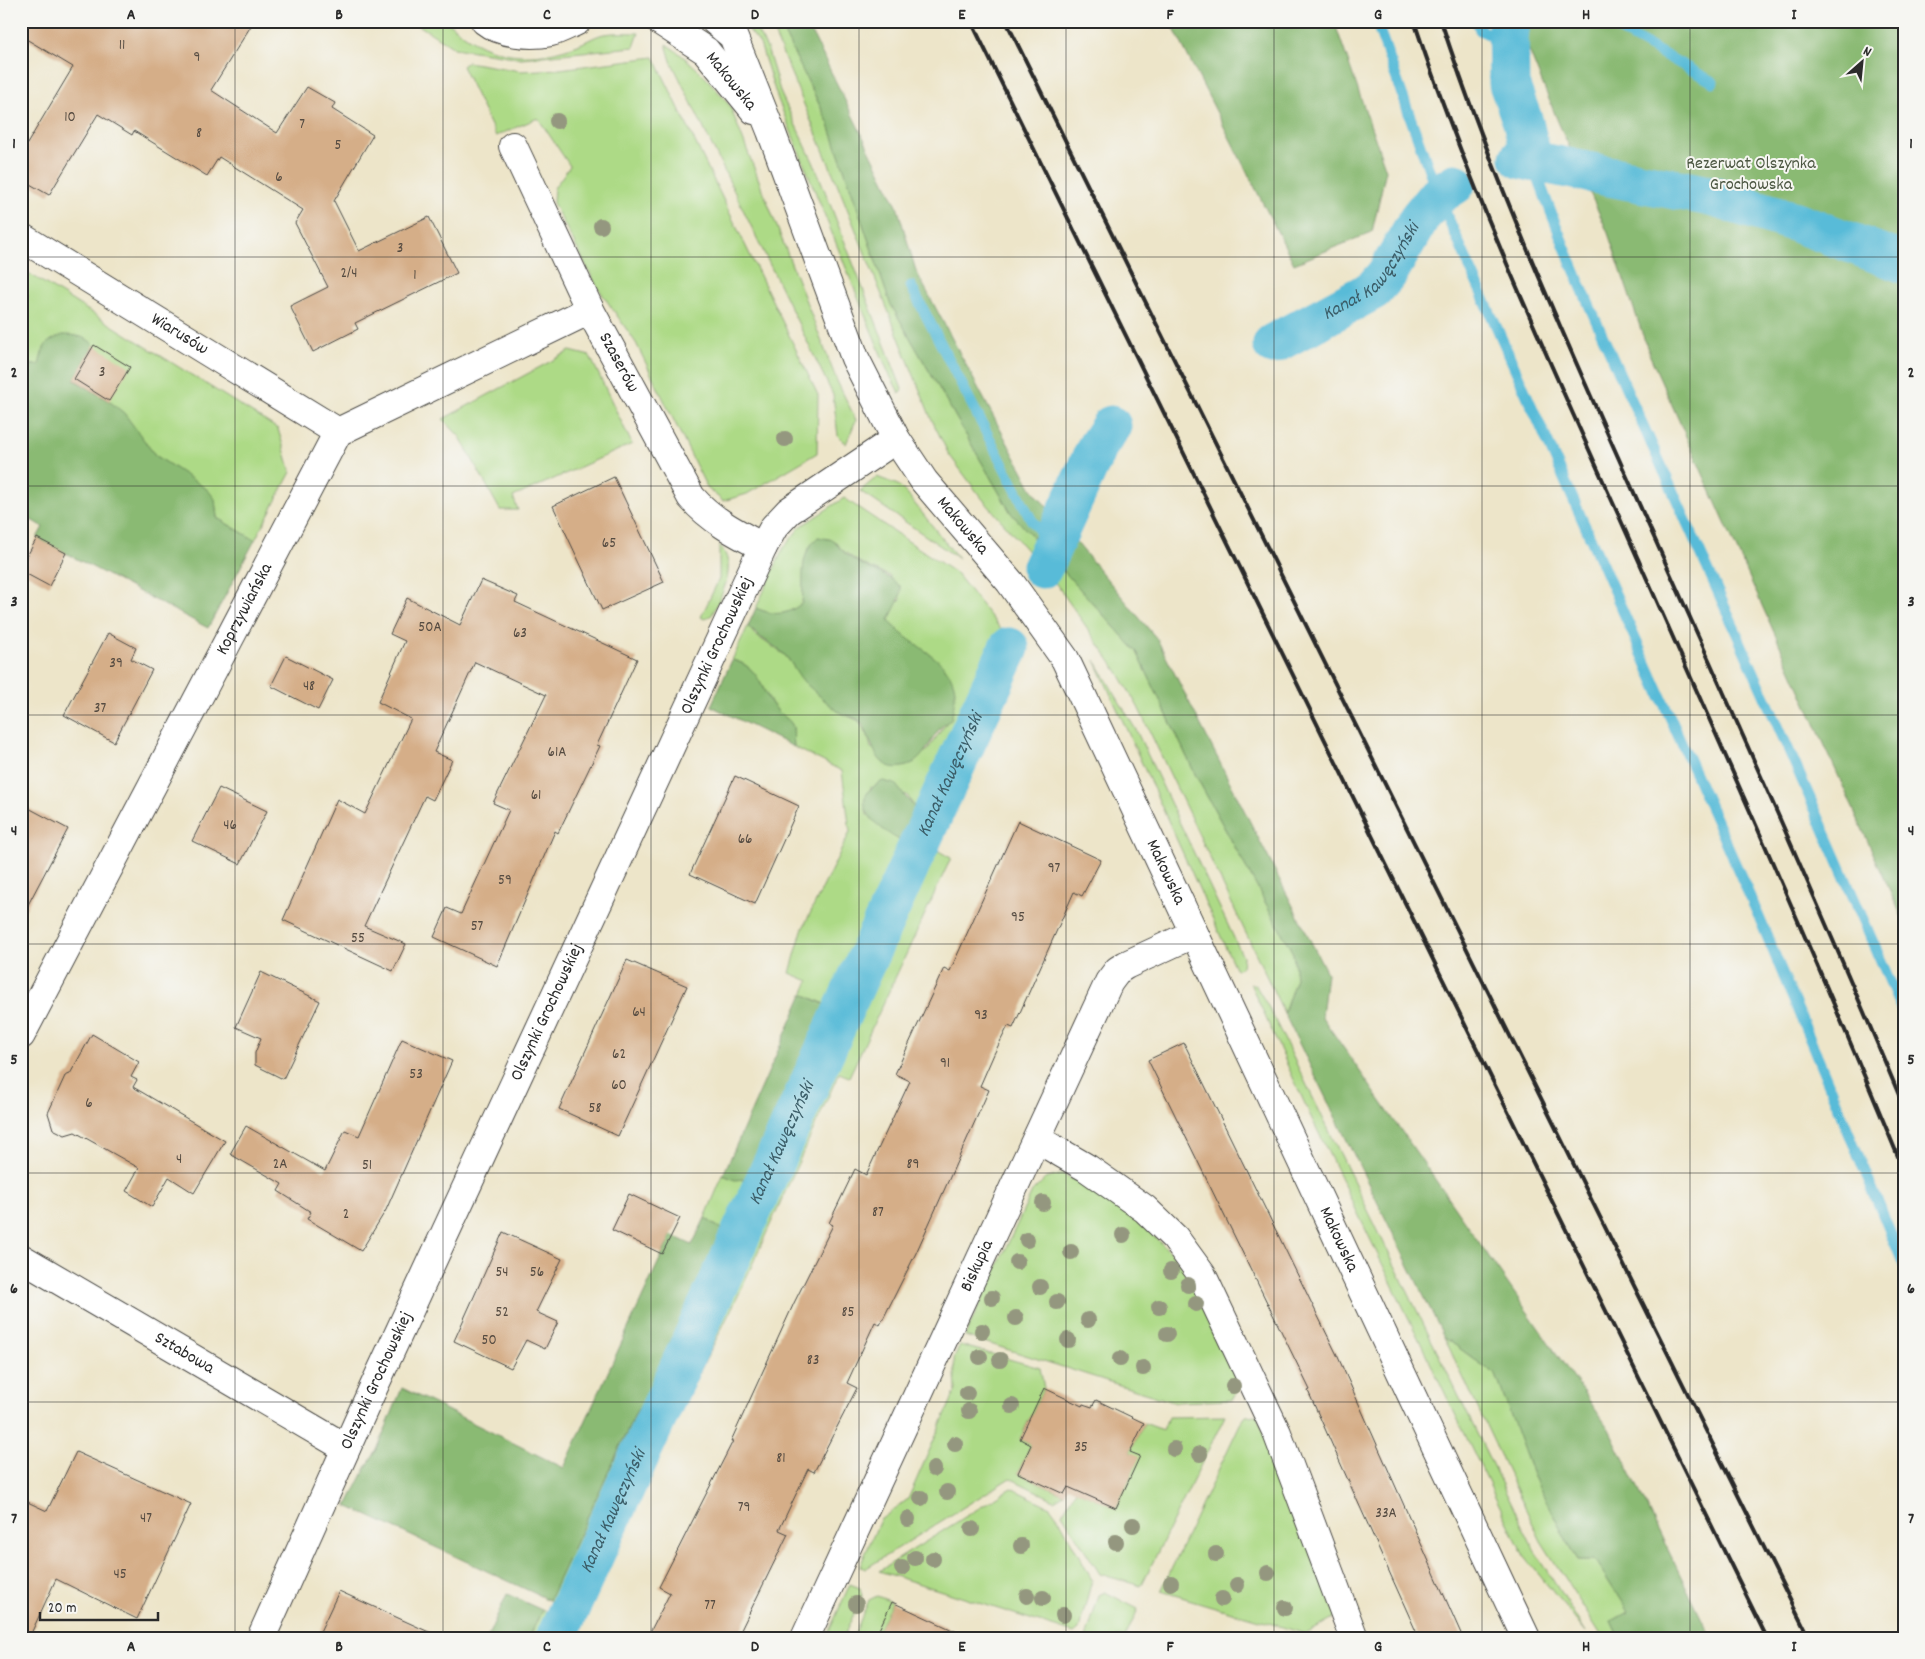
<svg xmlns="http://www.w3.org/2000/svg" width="1925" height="1659" font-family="Dekko,sans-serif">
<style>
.green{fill:#adda86;stroke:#6c8258;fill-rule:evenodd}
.forest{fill:#8aba73;stroke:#5a724f}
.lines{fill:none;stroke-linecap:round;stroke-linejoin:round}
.stream{stroke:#59bbd8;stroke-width:11}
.canal{stroke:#59bbd8;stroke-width:41}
.building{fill:#d5ae88}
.minor-casing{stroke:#484743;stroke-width:30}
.minor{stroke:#fff;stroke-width:28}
.rail{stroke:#2b2b2b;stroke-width:4}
.tree{fill:#94977f}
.grid{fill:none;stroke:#2b2b2b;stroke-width:1;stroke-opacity:0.55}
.labels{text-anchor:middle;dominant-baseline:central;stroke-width:4;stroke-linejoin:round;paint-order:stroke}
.number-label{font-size:15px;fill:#564c42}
.street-label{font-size:18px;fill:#2b2b2b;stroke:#f6f6f2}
.park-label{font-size:18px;fill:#4c5742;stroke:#f6f6f2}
.water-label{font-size:19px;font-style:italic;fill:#3b5d68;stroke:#f6f6f2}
.neatline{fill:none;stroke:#2b2b2b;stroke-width:2}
.grid-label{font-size:16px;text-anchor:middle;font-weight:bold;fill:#2b2b2b}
</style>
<rect width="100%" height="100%" fill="#f6f6f2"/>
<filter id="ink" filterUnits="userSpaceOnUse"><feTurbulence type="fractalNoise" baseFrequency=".02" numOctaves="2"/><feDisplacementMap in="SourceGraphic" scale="10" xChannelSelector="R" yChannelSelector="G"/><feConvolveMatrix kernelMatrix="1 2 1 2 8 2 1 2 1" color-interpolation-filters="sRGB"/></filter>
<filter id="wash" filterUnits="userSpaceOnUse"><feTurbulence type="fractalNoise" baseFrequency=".0096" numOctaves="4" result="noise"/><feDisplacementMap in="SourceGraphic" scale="20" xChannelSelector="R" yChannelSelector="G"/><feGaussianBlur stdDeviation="1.12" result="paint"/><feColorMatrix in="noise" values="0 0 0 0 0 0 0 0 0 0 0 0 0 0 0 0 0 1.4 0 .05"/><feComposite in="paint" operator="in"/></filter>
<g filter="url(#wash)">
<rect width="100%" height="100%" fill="#ede5c9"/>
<path class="green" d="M 412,21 L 447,21 C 483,56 525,63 572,47 C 583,44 594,36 604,34 C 616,32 628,33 639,33 L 634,47 L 521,58 L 454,48 Z
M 742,21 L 751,21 L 767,48 L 781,94 L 816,168 L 902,389 L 900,394 L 888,372 L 777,97 L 760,44 Z
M 767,21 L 778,21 L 828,122 L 890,303 L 1011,513 L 1137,652 L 1196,776 L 1293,953 L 1296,978 L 1284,1013 L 1138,707 L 1118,672 L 1057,585 L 980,496 L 948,453 L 931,418 L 837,183 L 774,33 Z
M 666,44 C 692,61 711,82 730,106 L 837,381 L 856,420 L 846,444 L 838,436 L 833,395 L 671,61 Z
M 654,57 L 818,395 L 817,453 L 747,494 L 723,501 L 707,488 L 636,343 L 598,288 L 553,203 L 554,188 L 570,166 L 538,118 L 496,136 L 462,66 L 467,62 L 521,71 L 560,69 Z
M 21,270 L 25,271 L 278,429 L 291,472 L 255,540 L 217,518 L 216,507 L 174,468 L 155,455 L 109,401 L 74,379 L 94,346 L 43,351 L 39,365 L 32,365 L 21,359 L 21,316 L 28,296 L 21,287 Z
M 570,351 L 590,356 L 632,444 L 513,497 L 518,510 L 500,510 L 460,437 L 443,419 Z
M 877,477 L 898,485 L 907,494 L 958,558 L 860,491 Z
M 844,498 L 957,574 L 1003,632 L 1020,663 L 935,849 L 951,858 L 849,1077 L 839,1073 L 738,1296 L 665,1441 L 586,1616 L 549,1600 L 636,1412 L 648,1396 L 664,1381 L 731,1236 L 705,1218 L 723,1175 C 744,1184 747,1176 762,1162 L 823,1003 L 803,994 L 809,981 L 790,973 L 802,930 L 850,832 L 842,771 L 794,747 C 793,741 794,733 793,727 C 791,720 782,716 777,710 C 761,693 761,666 732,660 L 748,626 L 755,635 L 785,655 L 804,681 L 839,712 L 859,721 L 868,736 L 871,748 L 926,752 L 947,722 L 950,674 C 932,654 904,643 889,620 L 895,605 L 901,599 L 890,576 C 867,567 849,559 833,540 L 818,537 C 799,554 805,580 802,603 C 787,616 774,616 756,608 L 783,549 L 800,527 ZM 871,787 L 907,795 L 915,808 L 867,815 L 865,799 Z
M 719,545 C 739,566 722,593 712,615 L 704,619 L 701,617 L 719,579 Z
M 1095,660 L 1136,730 L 1243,957 L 1242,967 L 1236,970 Z
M 1250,983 L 1256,986 L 1269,1008 L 1534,1550 L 1586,1633 L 1524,1556 L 1310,1115 Z
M 1062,1174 L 1103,1193 L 1129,1211 L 1173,1255 L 1205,1299 L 1242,1371 L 1239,1386 L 1232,1400 L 1173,1402 L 965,1336 L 1032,1192 L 1045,1179 Z
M 1444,1337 L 1496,1375 L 1533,1475 L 1567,1542 L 1578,1560 L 1595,1560 L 1628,1612 L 1612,1621 L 1620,1638 L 1603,1638 L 1541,1541 Z
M 960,1345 L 1040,1368 L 1044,1388 L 1020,1439 L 1031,1445 L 1018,1473 L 1064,1494 L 1054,1500 L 1010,1478 L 865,1569 L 860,1566 L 880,1520 L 908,1499 L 956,1390 L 954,1359 Z
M 1257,1415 L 1337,1617 L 1306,1634 L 1161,1591 L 1240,1424 L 1246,1416 Z
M 1225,1416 L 1141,1586 L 1100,1574 L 1062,1514 L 1076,1490 L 1116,1508 L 1139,1457 L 1130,1452 L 1144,1423 L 1163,1430 L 1168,1417 Z
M 1011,1488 L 1050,1507 L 1059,1519 L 1092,1580 L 1079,1629 L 1074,1633 L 879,1571 Z
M 850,1584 L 860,1588 L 862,1596 L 843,1638 L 826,1638 Z
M 1105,1592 L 1138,1609 L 1125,1638 L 1086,1638 L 1099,1595 Z
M 877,1596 L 892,1602 L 875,1638 L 853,1638 L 869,1600 Z
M 542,1610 L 580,1629 L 576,1638 L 529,1638 Z"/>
<path class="forest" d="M 778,21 L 806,21 L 897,206 L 916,271 L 1032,489 L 1157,639 L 1327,973 L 1322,1017 L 1609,1429 L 1711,1638 L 1620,1638 L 1612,1621 L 1628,1612 L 1595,1560 L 1578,1560 L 1567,1542 L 1533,1475 L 1496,1375 L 1444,1337 L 1284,1013 L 1296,978 L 1293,953 L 1196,776 L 1137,652 L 1011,513 L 890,303 L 828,122 Z
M 1170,21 L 1334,21 L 1386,170 L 1372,232 L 1294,264 Z
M 1517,21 L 1904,21 L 1904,922 L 1650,356 L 1608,233 L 1559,124 Z
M 63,335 C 75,335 86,336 94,345 L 74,380 L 109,401 L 124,413 L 155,455 L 208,490 L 215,499 L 217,518 L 255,540 L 208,628 L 37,538 L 43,527 L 21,514 L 21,359 L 32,365 L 39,365 C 44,345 44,342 63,335 Z
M 818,537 L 833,540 C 840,549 848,557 859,563 C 875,572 888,574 901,587 C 901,600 894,608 889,620 C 906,645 947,655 954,685 C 957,695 953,710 951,720 C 930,729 929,762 903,767 C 872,773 873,735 860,721 C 855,716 844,716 839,712 C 829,705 813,690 804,682 C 796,673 792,662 784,654 C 772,643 758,638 748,626 L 756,608 C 774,616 787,616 802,603 C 805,579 797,556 818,537 Z
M 732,660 C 763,667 759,692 777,710 C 782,716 791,720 793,727 C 794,733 793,741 794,747 L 711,706 Z
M 883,781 L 895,784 L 920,814 L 907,844 C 882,832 840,802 883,781 Z
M 803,994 L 834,1009 L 771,1147 L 762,1163 L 744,1179 L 735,1180 L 723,1175 Z
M 705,1218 L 731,1236 L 664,1381 L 648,1396 L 636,1412 L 549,1600 L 347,1506 L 367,1466 L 377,1450 L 402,1388 L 564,1468 L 671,1235 L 692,1245 Z
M 507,1594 L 542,1610 L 529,1638 L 487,1638 Z"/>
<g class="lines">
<path class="stream" d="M 1376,21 L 1438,195 L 1464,254 L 1759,917 L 1904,1265
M 1477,21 L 1480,30 L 1499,39 L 1498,81 L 1507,114 L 1523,122
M 1604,21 L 1713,82
M 1532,161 C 1570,269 1619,372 1666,476 C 1746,655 1828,834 1904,1015
M 911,286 L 1031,519 L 1042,534 L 1055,539"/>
<g class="canal">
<path d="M 1508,21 L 1509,84 L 1523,122 L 1532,161 L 1520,158"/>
<path d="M 1532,161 L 1710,196 L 1796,222 L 1904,263"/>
<path id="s1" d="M 1273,344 L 1373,290 L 1387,274 L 1420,217 L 1438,195 L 1455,184"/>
<path d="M 1042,568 L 1097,447 L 1111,426"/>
<path id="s2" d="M 556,1638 L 1009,648"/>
</g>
</g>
<g id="blocks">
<path class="building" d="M 21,21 L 254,21 L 211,90 L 277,133 L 307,87 L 335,103 L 332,109 L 373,135 L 334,201 L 359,251 L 429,217 L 457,273 L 355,323 L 358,329 L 313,352 L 290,306 L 328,287 L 295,223 L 303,210 L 219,157 L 207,176 L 134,131 L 132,135 L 98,114 L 49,195 L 21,179 L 21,154 L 73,67 L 21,36 Z
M 94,345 L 130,367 L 109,401 L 74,379 Z
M 614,477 L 664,582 L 602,610 L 553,506 Z
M 37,538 L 66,553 L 49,586 L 21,571 L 21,567 Z
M 481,580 L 518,596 L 515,602 L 637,659 L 597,745 L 600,746 L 558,833 L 555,831 L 497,966 L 434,937 L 447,908 L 461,914 L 509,810 L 493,803 L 546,695 L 475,662 L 434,752 L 452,760 L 433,800 L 425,796 L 364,926 L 406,944 L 393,971 L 283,920 L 337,799 L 365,814 L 411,719 L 378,702 L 405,641 L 390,634 L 407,598 L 460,625 Z
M 108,633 L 136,648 L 131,659 L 152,670 L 114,742 L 64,715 Z
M 286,656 L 333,680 L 318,710 L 271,686 Z
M 735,776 L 799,806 L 755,904 L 690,874 Z
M 219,788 L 267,811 L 240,864 L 192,841 Z
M 21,804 L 68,829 L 21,918 Z
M 1018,821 L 1101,860 L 1082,896 L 1074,892 L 1013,1028 L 1008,1026 L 994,1054 L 980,1086 L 989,1090 L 916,1253 L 880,1325 L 875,1322 L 847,1383 L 857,1388 L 814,1472 L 808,1469 L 779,1530 L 788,1534 L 737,1638 L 647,1638 L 670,1593 L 659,1587 L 733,1441 L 731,1441 L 794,1303 L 833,1225 L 829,1223 L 855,1169 L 866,1175 L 910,1081 L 895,1074 L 944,968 L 950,971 Z
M 627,960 L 687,986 L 618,1136 L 559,1109 Z
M 261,972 L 320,1001 L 283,1079 L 255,1065 L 255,1053 L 261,1038 L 236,1027 Z
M 92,1034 L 139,1062 L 131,1077 L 137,1080 L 133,1087 L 225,1141 L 194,1193 L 169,1177 L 152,1207 L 126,1191 L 139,1168 L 75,1132 L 65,1135 L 53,1129 L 48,1113 L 65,1076 L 70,1074 Z
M 402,1039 L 452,1061 L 386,1210 L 361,1251 L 307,1219 L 311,1212 L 278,1191 L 282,1184 L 230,1154 L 246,1126 L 325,1171 L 345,1130 L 359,1136 Z
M 1184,1043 L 1338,1357 L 1463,1638 L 1419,1638 L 1308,1391 L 1310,1390 L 1148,1060 Z
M 629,1194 L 680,1218 L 662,1254 L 612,1230 Z
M 503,1232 L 562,1259 L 536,1312 L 558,1322 L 545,1349 L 526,1340 L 511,1368 L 454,1341 Z
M 1044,1388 L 1082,1406 L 1083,1404 L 1092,1407 L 1096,1400 L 1144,1423 L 1130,1452 L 1140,1456 L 1116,1508 L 1068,1487 L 1064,1494 L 1018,1473 L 1031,1445 L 1020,1439 Z
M 76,1452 L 191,1504 L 137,1619 L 56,1579 L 29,1638 L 21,1638 L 21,1499 L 47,1511 Z
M 339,1591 L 442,1638 L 317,1638 Z
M 892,1602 L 970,1638 L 875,1638 Z"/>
</g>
</g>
<g filter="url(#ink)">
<use href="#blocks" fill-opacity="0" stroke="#484743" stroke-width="1"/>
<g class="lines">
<defs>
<g id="minor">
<path d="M 485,21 C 501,34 531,36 551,32 C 559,30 568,25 577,21"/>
<path id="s3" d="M 660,21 L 706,51 L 754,110"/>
<path id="s4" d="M 715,21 L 733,36 L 771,131 L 855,358 L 896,439 L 924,481 L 1010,582 L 1065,659 L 1526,1638"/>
<path id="s5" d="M 513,146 L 590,310 L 691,497 C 711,520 736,533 763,547"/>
<path id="s6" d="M 21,237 L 338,432"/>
<path id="s7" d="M 21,1035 L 338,432 L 590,310"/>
<path d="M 1037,1139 L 1087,1168 L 1145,1209 L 1175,1238 L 1202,1275 L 1277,1433 L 1354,1638"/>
<path id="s8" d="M 21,1258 L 346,1448"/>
<path id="s9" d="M 261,1638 L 371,1393 L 763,547 L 774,527 L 789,511 L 896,439"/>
<path id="s10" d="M 805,1638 L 1109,982 L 1118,970 L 1126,965 L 1193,934"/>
</g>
</defs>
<use href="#minor" class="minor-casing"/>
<use href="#minor" class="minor"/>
<path class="rail" d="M 971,21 L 1767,1638
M 1006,21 L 1809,1638
M 1414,21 C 1470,190 1545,352 1618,514 C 1715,732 1813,950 1904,1171
M 1441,21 C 1497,190 1571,352 1644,515 C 1732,711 1821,908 1904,1107"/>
</g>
<g class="tree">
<circle cx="557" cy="121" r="8"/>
<circle cx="601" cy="226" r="8"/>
<circle cx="785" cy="439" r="8"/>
<circle cx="1043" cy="1203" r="8"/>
<circle cx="1123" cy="1235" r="8"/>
<circle cx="1027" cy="1240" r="8"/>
<circle cx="1071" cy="1252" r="8"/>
<circle cx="1017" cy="1262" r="8"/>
<circle cx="1171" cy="1271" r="8"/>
<circle cx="1188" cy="1285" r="8"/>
<circle cx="1040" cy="1287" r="8"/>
<circle cx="992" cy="1298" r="8"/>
<circle cx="1057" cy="1302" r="8"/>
<circle cx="1196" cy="1304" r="8"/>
<circle cx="1159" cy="1307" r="8"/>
<circle cx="1016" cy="1318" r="8"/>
<circle cx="1088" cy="1320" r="8"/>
<circle cx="982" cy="1331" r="8"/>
<circle cx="1167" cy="1334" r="8"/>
<circle cx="1068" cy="1340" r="8"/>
<circle cx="980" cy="1357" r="8"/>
<circle cx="1120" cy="1359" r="8"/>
<circle cx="1000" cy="1360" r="8"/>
<circle cx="1143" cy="1368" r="8"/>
<circle cx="1233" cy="1386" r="8"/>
<circle cx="967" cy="1393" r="8"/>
<circle cx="1012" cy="1406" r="8"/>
<circle cx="969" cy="1411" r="8"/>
<circle cx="955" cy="1444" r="8"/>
<circle cx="1174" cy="1449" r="8"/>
<circle cx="1200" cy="1454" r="8"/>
<circle cx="934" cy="1469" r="8"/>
<circle cx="947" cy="1492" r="8"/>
<circle cx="921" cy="1498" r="8"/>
<circle cx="908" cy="1519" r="8"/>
<circle cx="1133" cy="1525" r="8"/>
<circle cx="972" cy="1529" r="8"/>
<circle cx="1116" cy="1542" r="8"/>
<circle cx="1021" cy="1546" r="8"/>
<circle cx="1216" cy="1554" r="8"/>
<circle cx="915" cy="1558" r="8"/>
<circle cx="933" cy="1559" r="8"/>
<circle cx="902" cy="1568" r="8"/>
<circle cx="1268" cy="1573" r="8"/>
<circle cx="1171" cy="1583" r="8"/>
<circle cx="1237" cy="1585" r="8"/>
<circle cx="1027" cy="1596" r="8"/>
<circle cx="1043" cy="1598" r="8"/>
<circle cx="1222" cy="1599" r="8"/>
<circle cx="856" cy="1604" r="8"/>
<circle cx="1285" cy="1608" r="8"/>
<circle cx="1063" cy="1615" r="8"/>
</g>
</g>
<path class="grid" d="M 235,21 L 235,1638M 443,21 L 443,1638M 651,21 L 651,1638M 859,21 L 859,1638M 1066,21 L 1066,1638M 1274,21 L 1274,1638M 1482,21 L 1482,1638M 1690,21 L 1690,1638M 21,257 L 1904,257M 21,486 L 1904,486M 21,715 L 1904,715M 21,944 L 1904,944M 21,1173 L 1904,1173M 21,1402 L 1904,1402"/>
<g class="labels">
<g class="number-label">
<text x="122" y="46">11</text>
<text x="197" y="58">9</text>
<text x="70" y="118">10</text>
<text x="302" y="125">7</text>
<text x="199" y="134">8</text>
<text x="338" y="146">5</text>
<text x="279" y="178">6</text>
<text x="400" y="249">3</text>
<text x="349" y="274">2/4</text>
<text x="415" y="276">1</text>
<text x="102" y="373">3</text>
<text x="609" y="544">65</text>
<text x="430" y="628">50A</text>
<text x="520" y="634">63</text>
<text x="116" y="664">39</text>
<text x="309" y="687">48</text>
<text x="100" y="709">37</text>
<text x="557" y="753">61A</text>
<text x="536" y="796">61</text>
<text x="230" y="826">46</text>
<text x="745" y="840">66</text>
<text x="1054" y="869">97</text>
<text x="505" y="881">59</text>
<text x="1018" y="918">95</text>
<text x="477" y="927">57</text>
<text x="358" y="939">55</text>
<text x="639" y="1013">64</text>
<text x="981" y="1016">93</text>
<text x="619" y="1055">62</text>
<text x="945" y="1064">91</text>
<text x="416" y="1075">53</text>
<text x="619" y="1086">60</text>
<text x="89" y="1104">6</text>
<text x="595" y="1109">58</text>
<text x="179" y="1160">4</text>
<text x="280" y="1165">2A</text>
<text x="913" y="1165">89</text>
<text x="367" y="1166">51</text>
<text x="878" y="1213">87</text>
<text x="346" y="1215">2</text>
<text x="502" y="1273">54</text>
<text x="537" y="1273">56</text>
<text x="502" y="1313">52</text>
<text x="848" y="1313">85</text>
<text x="489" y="1341">50</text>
<text x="813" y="1361">83</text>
<text x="1081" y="1448">35</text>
<text x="781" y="1459">81</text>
<text x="744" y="1508">79</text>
<text x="1386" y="1514">33A</text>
<text x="146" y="1519">47</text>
<text x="120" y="1575">45</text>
<text x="710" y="1606">77</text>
</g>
<g class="street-label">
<text stroke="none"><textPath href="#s3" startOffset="94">Makowska</textPath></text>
<text stroke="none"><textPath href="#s6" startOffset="186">Wiarusów</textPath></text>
<text stroke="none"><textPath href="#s5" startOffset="241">Szaserów</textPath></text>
<text stroke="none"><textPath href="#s4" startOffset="568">Makowska</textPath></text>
<text stroke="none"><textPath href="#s7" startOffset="481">Koprzywiańska</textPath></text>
<text stroke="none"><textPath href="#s9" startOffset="1092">Olszynki Grochowskiej</textPath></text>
<text stroke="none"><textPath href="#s4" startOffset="972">Makowska</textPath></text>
<text stroke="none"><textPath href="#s9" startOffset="688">Olszynki Grochowskiej</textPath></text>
<text stroke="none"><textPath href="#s4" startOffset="1378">Makowska</textPath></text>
<text stroke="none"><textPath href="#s10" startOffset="410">Biskupia</textPath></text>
<text stroke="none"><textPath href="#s8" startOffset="189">Sztabowa</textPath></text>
<text stroke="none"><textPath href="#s9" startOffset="282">Olszynki Grochowskiej</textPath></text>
</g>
<g class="park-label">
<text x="1751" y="164">Rezerwat Olszynka<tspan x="1751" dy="21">Grochowska</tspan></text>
</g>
<g class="water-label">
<text stroke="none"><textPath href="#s1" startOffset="125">Kanał Kawęczyński</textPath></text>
<text stroke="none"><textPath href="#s2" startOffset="949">Kanał Kawęczyński</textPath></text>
<text stroke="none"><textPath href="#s2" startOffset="544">Kanał Kawęczyński</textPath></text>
<text stroke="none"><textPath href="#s2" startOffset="139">Kanał Kawęczyński</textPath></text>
</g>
</g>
<rect width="1925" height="1659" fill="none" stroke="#f6f6f2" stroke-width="55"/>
<g transform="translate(1862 62) rotate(27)" stroke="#f6f6f2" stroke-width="4" paint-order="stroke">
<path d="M0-4L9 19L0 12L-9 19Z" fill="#2b2b2b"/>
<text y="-8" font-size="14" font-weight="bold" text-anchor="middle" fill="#2b2b2b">N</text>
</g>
<path d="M40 1612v8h118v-8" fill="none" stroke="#2b2b2b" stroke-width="2.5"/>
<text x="48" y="1612" font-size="15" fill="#2b2b2b" stroke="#f6f6f2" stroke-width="4" paint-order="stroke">20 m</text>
<rect x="28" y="28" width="1870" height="1604" class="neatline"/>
<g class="grid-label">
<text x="131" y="19">A</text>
<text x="339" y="19">B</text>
<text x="547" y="19">C</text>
<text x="755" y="19">D</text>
<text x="962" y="19">E</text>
<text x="1170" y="19">F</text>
<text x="1378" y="19">G</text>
<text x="1586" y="19">H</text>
<text x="1794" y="19">I</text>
<text x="14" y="148">1</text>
<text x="1911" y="148">1</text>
<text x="14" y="377">2</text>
<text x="1911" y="377">2</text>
<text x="14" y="606">3</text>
<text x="1911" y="606">3</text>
<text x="14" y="835">4</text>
<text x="1911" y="835">4</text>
<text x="14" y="1064">5</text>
<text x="1911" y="1064">5</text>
<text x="14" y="1293">6</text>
<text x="1911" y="1293">6</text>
<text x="14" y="1523">7</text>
<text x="1911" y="1523">7</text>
<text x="131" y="1651">A</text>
<text x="339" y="1651">B</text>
<text x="547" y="1651">C</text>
<text x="755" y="1651">D</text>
<text x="962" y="1651">E</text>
<text x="1170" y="1651">F</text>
<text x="1378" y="1651">G</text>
<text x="1586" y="1651">H</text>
<text x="1794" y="1651">I</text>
</g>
</svg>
